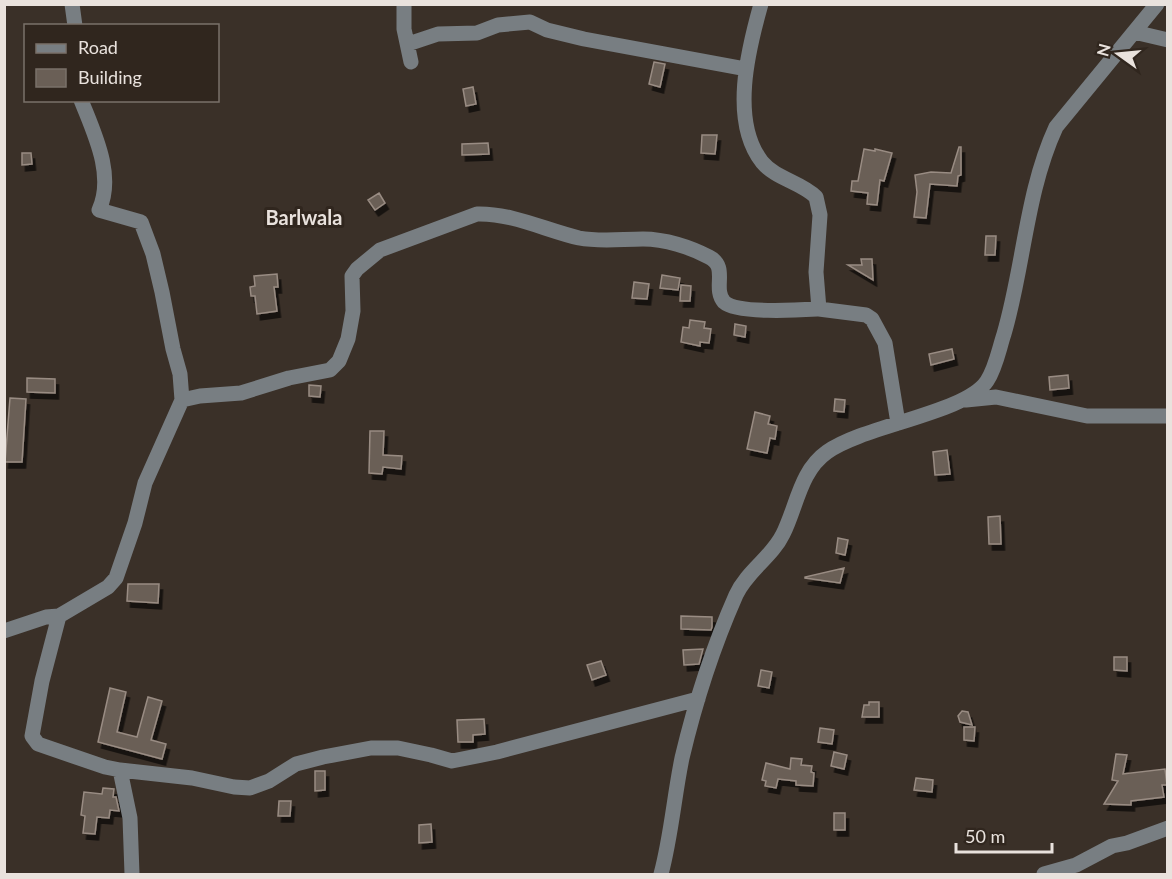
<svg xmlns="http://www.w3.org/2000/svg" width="1172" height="879" font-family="Lato,sans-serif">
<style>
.building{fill:#6a5f56;stroke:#998c83;stroke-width:1.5;filter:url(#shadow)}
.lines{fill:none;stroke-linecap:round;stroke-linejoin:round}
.minor{stroke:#787e82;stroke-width:15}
.labels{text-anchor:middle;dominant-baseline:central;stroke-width:6;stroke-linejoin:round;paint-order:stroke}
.quarter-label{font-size:20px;font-weight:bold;fill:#e9e2dd;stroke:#30261e}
</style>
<defs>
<filter id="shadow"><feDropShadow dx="3.5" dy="6" stdDeviation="0" flood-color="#0009"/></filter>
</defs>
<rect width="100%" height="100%" fill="#3a3028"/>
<path class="building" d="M 654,62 L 665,64 L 660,87 L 649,84 Z
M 473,87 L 476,104 L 466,106 L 463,89 Z
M 702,135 L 717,135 L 715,154 L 701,153 Z
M 488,143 L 489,154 L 462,155 L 462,144 Z
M 959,147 L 961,147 L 961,175 L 958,176 L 957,186 L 930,184 L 926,218 L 914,217 L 917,192 L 915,175 L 931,172 L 951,173 Z
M 864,149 L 875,151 L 875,149 L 892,153 L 884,181 L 880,180 L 877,205 L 867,204 L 868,193 L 851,191 L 852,181 L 858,181 Z
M 22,153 L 31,153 L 32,164 L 22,165 Z
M 379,193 L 385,203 L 375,210 L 368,200 Z
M 986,236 L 996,236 L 995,255 L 985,255 Z
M 861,259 L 872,259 L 873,280 L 848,265 L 862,265 Z
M 277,274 L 278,287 L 274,287 L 277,311 L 257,314 L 255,296 L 251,296 L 250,287 L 255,286 L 254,276 Z
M 662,275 L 680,278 L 678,290 L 660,288 Z
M 634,282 L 649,284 L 647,299 L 632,298 Z
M 681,285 L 691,286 L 690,301 L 680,301 Z
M 690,320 L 705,322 L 704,328 L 711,329 L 709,343 L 700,342 L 700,346 L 681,342 L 683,327 L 689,328 Z
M 735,324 L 746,326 L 745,337 L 734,335 Z
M 952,349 L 954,359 L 931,365 L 929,354 Z
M 1068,375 L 1069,388 L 1050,390 L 1049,377 Z
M 27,378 L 55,379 L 55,393 L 27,392 Z
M 309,385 L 321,386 L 320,397 L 309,396 Z
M 10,398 L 26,399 L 22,462 L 5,462 Z
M 835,399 L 845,400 L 844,412 L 834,411 Z
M 755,412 L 770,416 L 768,424 L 777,426 L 775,439 L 770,438 L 767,453 L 747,449 Z
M 370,431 L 384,431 L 383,455 L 402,456 L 401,469 L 383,467 L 382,474 L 369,473 Z
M 947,450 L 950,474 L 935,475 L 933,452 Z
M 1000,516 L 1001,544 L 989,544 L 988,517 Z
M 838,538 L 848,540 L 845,555 L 836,553 Z
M 844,568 L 840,583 L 805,578 L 805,577 Z
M 128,584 L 159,584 L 158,603 L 127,601 Z
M 681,616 L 712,617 L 712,627 L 711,630 L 681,629 Z
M 703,649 L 699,664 L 684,665 L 683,650 Z
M 1114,657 L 1127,657 L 1127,671 L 1114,670 Z
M 601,661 L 606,675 L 592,680 L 587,665 Z
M 761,670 L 772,672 L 769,688 L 758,686 Z
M 110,688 L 126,692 L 117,732 L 137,737 L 148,697 L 162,701 L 151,740 L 166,744 L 162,759 L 98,742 Z
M 869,702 L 879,702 L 879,717 L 862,717 L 864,705 L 869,705 Z
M 962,711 L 968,712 L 972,725 L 960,722 L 958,716 Z
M 484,719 L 485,734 L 473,735 L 473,742 L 458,742 L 457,720 Z
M 964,727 L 975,727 L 974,741 L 964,740 Z
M 820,728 L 834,730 L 832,744 L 818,742 Z
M 834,752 L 847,755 L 844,769 L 831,766 Z
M 1116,754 L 1127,755 L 1123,774 L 1165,769 L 1167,785 L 1162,785 L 1164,797 L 1131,801 L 1131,805 L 1104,804 L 1118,781 L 1112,780 Z
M 791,758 L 802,759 L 801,765 L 812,766 L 811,772 L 814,773 L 813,786 L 796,785 L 796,781 L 778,779 L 776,788 L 765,786 L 766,781 L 762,780 L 766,763 L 790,769 Z
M 315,771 L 325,771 L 325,790 L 315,791 Z
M 916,778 L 933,780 L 932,792 L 914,790 Z
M 103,788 L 114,789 L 113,797 L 116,797 L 119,811 L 110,810 L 109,818 L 97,817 L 95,834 L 83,833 L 85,816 L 81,815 L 84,792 L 102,794 Z
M 279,801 L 291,801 L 290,816 L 278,816 Z
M 834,813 L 845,813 L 845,830 L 834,830 Z
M 431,824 L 432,842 L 419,843 L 419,825 Z"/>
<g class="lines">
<path class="minor" d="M 72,4 L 75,26
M 404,4 L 404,29 L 411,62
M 761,4 C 748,50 730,121 762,162 C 776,179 801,182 816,197 L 820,215 L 816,272 L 819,309 L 866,315 L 872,319 L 885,343 L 898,423
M 1134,32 L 1168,40
M 408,44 L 438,34 L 477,33 L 498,25 L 530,22 L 547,30 L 584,39 L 746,69
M 81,100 C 94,133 115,175 99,210 L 141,222 L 153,254 L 162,292 L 173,349 L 180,374 L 182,400
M 966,400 L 996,397 L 1087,416 L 1168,416
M 4,631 L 46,617 L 59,616
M 120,770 L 192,778 L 234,787 L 250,788 L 269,781 L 296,764 L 323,757 L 371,748 L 398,748 L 431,755 L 452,761 L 497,752 L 698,699
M 132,874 L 130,818 L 120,770 L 105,767 L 38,744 L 32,736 L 42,681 L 59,616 L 108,587 L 116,578 L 135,523 L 145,483 L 182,400 L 200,396 L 241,393 L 289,378 L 330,370 L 339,361 L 348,339 L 353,311 L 352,276 L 357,269 L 380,250 L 477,214 C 512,213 545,230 579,238 C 600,242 622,239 643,239 C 665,239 690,247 709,257 C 729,267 712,288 724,302 C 737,314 801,310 819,309
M 661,874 C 671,837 674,797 682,758 C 695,703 713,647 736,595 C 747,571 772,557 783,534 C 797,506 800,471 827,452 C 865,425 966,413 987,381 C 996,367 999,349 1004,334 C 1024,266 1026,192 1056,127 L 1157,4
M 1044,874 L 1076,865 L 1112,846 L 1127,843 L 1168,828"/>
</g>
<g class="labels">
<g class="quarter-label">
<text x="304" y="217">Barlwala</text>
</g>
</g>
<rect width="1172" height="879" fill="none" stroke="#e9e2dd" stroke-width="12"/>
<rect x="24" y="24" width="195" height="78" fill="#30261e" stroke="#7a716a" stroke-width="1.5"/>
<rect x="36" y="44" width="30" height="9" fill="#787e82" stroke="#7a716a" stroke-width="1.5"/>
<text x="78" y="54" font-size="18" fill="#e9e2dd">Road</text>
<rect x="36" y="69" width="30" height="18" fill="#6a5f56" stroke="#7a716a" stroke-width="1.5"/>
<text x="78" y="84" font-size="18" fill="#e9e2dd">Building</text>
<g transform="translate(1118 54) rotate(285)" stroke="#30261e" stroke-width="4.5" paint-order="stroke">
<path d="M0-4.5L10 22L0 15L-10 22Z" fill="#e9e2dd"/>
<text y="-9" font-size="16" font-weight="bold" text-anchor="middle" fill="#e9e2dd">N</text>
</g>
<path d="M956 843v9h96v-9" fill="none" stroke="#e9e2dd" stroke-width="3"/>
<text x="965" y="843" font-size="18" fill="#e9e2dd" stroke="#30261e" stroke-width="4.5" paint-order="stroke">50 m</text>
</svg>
